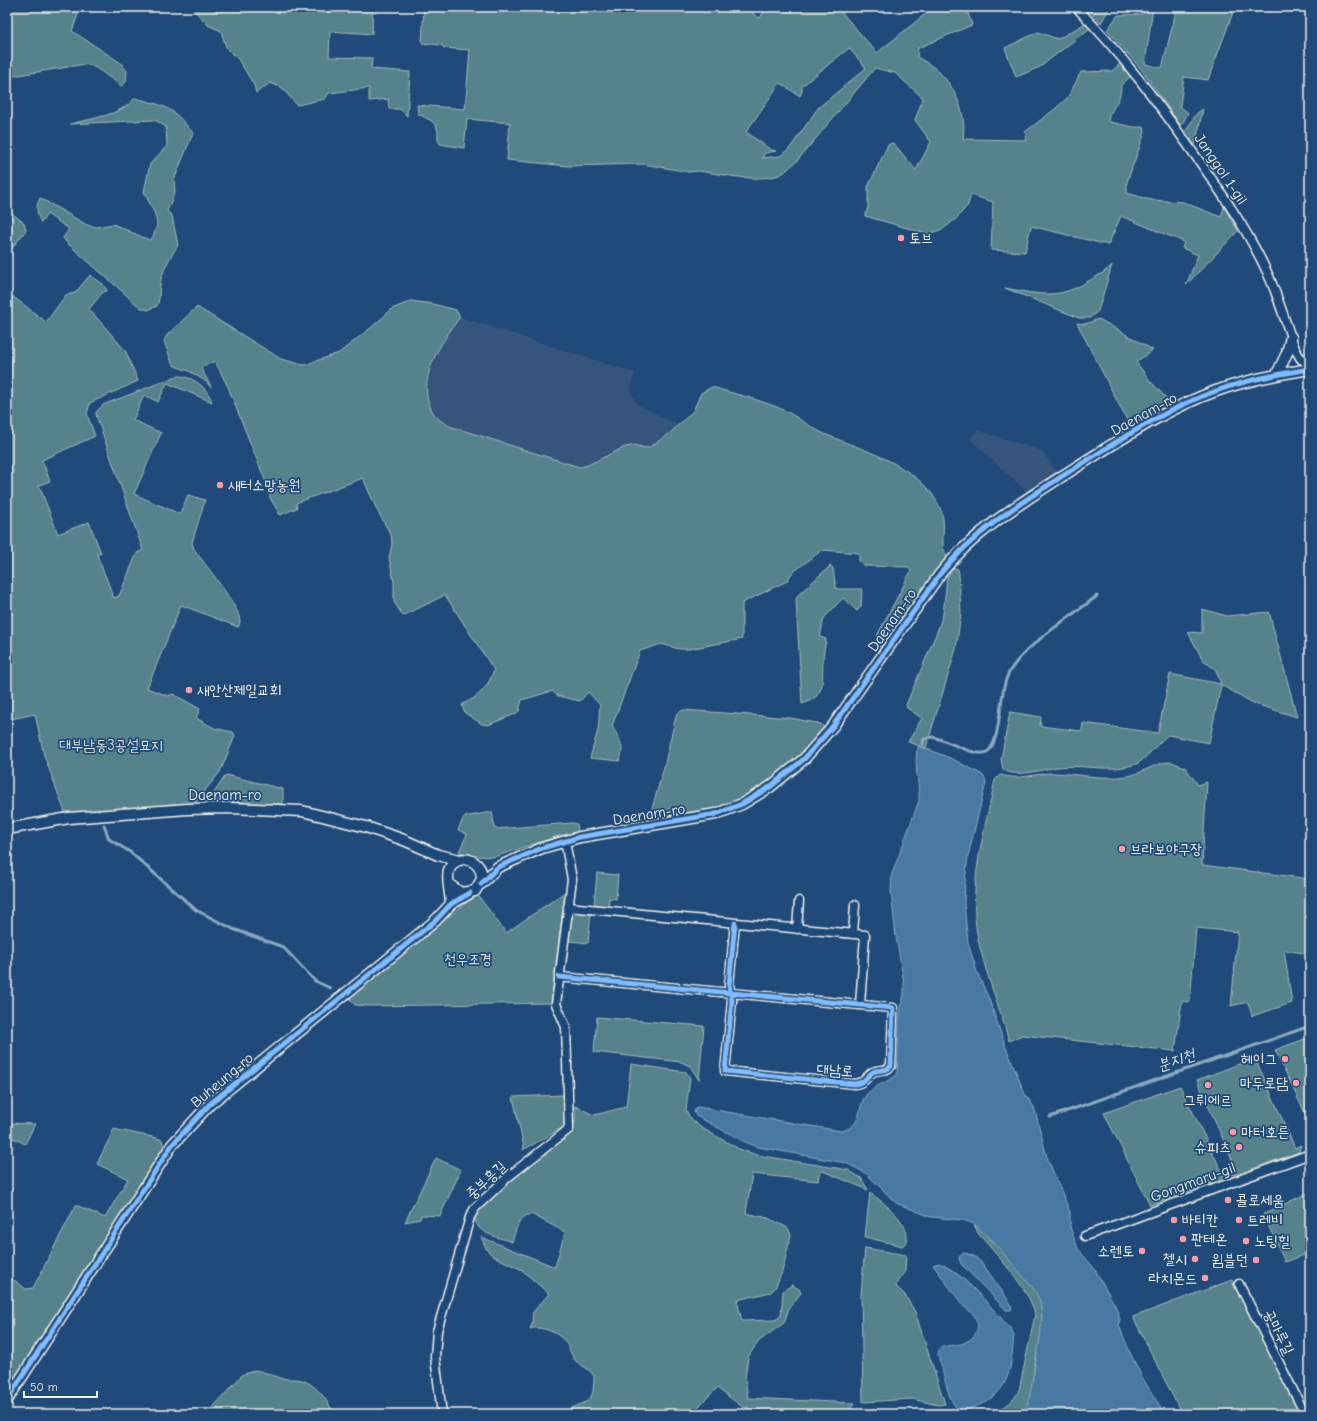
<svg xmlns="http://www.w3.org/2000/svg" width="1317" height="1421" font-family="'Comic Neue','Poor Story',sans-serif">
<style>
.built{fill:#34557d}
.green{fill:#56828b;stroke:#a5baba;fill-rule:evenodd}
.water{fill:#4679a3;stroke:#8ca9bf}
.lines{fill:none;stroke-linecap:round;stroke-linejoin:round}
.stream{stroke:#8ca9bf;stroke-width:3}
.minor-casing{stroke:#f4f1e8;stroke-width:11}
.tertiary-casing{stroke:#f4f1e8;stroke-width:13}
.minor{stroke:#1f4a7a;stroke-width:8}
.tertiary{stroke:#1f4a7a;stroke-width:10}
.cycleway-casing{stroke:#1f4a7a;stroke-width:8}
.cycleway{stroke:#80bcff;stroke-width:5}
.poi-dot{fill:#ff9aa2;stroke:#1f4a7a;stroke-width:1.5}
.labels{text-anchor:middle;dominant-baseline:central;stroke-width:3.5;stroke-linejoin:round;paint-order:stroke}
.street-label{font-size:15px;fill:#f4f1e8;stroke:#1f4a7a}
.poi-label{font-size:15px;fill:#f4f1e8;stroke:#1f4a7a;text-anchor:start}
.park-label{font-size:15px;fill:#dce0da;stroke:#1f4a7a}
.water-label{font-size:16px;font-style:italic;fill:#dadfde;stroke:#1f4a7a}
</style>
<rect width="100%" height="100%" fill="#1f4a7a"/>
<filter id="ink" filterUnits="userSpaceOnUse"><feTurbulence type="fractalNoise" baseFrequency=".025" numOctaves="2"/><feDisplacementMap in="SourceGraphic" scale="8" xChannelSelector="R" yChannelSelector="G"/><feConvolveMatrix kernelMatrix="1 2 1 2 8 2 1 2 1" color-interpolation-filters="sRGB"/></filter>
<g filter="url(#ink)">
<path class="built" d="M 460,317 L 635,373 L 631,387 L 631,392 L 638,405 L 678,425 L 650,447 L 645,448 L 634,445 L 623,448 L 588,465 L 579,467 L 449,426 L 434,415 L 426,396 L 430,369 L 446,335 Z
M 977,430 L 1042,451 L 1059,475 L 1029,494 L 970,439 Z"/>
<path class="green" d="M 7,7 L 81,7 L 72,31 L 121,63 L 127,71 L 126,82 L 122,86 L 96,68 L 86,64 L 7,77 Z
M 191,7 L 373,7 L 372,34 L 330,31 L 329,57 L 372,58 L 371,69 L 410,72 L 407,116 L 400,109 L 389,109 L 388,99 L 369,101 L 369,88 L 329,93 L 325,99 L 297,105 L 281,87 L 270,83 L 256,93 L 254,85 L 238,59 L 226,47 L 221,31 L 208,25 Z
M 424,7 L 477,12 L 478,7 L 747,7 L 753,10 L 754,15 L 760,18 L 766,7 L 837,7 L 877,53 L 934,7 L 966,7 L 972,25 L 918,48 L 917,57 C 923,61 932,65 938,71 C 956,88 967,114 963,139 L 1026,140 L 1025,132 L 1055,109 L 1068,97 L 1081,72 L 1112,71 L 1121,63 L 1131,76 L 1121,85 C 1122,99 1113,106 1108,119 L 1110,122 L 1133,127 L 1144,127 L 1145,132 L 1127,182 L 1127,193 L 1151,200 L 1183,202 L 1221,217 L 1224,207 L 1238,231 L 1186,285 L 1198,255 L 1182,248 L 1184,242 L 1121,216 L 1108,245 L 1031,226 L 1025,252 L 991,250 L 993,202 L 971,195 L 968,205 L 956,219 L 943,229 L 928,234 L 865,216 L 868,207 L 868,187 L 888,145 L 892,143 L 895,145 L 916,170 L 931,142 L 915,120 L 923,98 L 895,73 L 875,68 L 796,162 C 790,167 784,174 776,176 C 752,182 722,174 698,171 L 689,172 L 643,164 L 568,166 L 507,160 L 510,123 L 467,119 L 464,148 L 440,144 C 436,138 439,134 437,128 C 435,121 424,117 418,114 L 417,105 L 465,109 L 470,50 L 444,48 L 441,45 L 422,43 ZM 849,48 L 866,68 L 818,108 L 790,148 L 780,156 L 762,158 L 765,153 L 776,151 L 771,150 L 746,132 L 780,83 L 800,96 L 802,91 L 802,86 Z
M 1085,7 L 1110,7 L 1101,23 Z
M 1144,7 L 1153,7 L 1145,64 L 1162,68 L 1177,7 L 1235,7 L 1208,80 L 1184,77 L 1180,106 L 1188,113 L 1181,126 L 1141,69 L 1107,30 L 1118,15 L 1143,14 Z
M 1086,23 L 1090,28 L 1040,67 L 1016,77 L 1005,48 L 1038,32 L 1058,39 Z
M 135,98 C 167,106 172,107 193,133 L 174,180 L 175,192 L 167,211 L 172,216 L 178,245 C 170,258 162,270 160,285 C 159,293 160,299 157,306 L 148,310 L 141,308 L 66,242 L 63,238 L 69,229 L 47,214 L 41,223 C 37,214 35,207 40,198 L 87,225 L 96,227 L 113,224 L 149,240 L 153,237 L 157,225 L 155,214 L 144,192 L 150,164 L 167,146 L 166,127 L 157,121 L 152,120 L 70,124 C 92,118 120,116 135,98 Z
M 1203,109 L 1195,146 L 1185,132 L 1197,113 Z
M 7,209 L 24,223 L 26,230 L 7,255 Z
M 1112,265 L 1098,311 L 1090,318 L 1079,318 L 1005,288 C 1042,295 1059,300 1092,279 C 1099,275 1107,271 1112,265 Z
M 90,275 L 103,284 L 107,291 L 103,292 L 89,309 L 125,350 L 138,381 L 90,403 L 87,414 L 95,436 L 42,460 L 50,481 L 39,485 L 58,534 L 89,522 L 101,553 L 97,555 L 114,598 L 119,596 L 137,553 L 143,550 L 96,415 L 96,412 L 103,405 L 177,376 C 193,376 207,387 212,402 L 167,383 L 158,402 L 144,395 L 133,420 L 161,433 L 134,494 L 180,514 L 188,495 L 205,500 L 192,543 L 194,549 C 203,562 240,607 240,621 C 240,623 239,626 238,627 L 181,605 L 147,688 L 168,696 L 173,694 L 200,709 L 196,718 L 214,728 L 233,732 L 235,736 L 220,772 L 194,804 L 66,815 L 44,755 L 35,714 L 7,720 L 7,292 L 46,322 L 66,295 L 75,293 Z
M 411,301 L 433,304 L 456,310 L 460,317 C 441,342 413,383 434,414 C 437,419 444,422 449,426 L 579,467 L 588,465 L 623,448 L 634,445 L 645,448 L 650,447 L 670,433 L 693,411 L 701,393 L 712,387 C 734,394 758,399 779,408 C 796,415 810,428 827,435 C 863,450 907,462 932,494 C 937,501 942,510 943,519 C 945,531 939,548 948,557 L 878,655 L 875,645 L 878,634 L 911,571 L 908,567 L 864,566 L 859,561 L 859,553 L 822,550 L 792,573 L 787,581 L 742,603 L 742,639 L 689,649 L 679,649 L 661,644 L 640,651 L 612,726 C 619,739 626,747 619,761 L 590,758 L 598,730 L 600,705 L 588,692 L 580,701 L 558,696 L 552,691 L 522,700 L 519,711 L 515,714 L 488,725 L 482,724 L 465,713 L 462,706 L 463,704 C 480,696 488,687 494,670 L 445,595 L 403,616 L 394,602 L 394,582 L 389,558 L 392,544 L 391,535 L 377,510 L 363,478 L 296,503 L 297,508 L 280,515 L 270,498 L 269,490 L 228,387 L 215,361 L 201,368 L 211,387 L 205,381 L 189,371 L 175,366 L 172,363 L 164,341 L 168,334 L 197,307 L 281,359 L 304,365 L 339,353 L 372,327 L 392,309 Z
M 1099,319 L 1153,350 L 1136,362 L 1151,382 L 1173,405 L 1131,428 L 1077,323 L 1085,324 Z
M 830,566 L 833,568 L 836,589 L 862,589 L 861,607 L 857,611 L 843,598 L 824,618 L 820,637 L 826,639 C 825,646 823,654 823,661 C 822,682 826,697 802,704 L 796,599 L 798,595 Z
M 953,568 L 958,569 L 959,574 L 961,613 L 956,649 L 926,748 L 908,742 L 922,718 L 907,708 L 906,705 L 937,632 L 943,614 L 947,578 Z
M 1202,609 L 1227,616 L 1269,612 L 1297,717 L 1255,704 L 1221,685 L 1209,743 L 1168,735 C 1158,742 1145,761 1136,764 C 1110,773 1083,764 1057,767 C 1044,769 1013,779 1003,769 L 1001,759 L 1010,712 L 1041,717 L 1040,726 L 1082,731 L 1083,723 L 1158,733 L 1170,674 L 1221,684 L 1216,670 L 1203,660 L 1188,632 L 1202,633 Z
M 684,710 L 791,718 L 821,724 L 825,729 C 799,761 758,798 717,810 C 695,815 671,818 648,822 L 663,771 L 675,720 L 677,713 Z
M 1171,762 L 1185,767 L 1198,785 L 1207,782 L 1202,865 L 1310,879 L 1310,954 L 1284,950 L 1292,1003 L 1252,1016 L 1248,1002 L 1231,1006 L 1238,932 L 1196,928 L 1190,1002 L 1182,1001 L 1175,1051 L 1022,1035 L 1009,1041 C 1000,1007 985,973 978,939 C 967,887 985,830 995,780 L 1000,775 C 1021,781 1034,773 1054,773 C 1079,774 1103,780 1128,776 C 1144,773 1155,762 1171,762 Z
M 226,775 L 283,789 L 283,804 L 217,803 L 213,800 L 212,796 Z
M 492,812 L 495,829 L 572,823 L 577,824 L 578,832 L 558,836 L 494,857 L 474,856 L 459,852 L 467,834 L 458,830 L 464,817 Z
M 597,873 L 618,875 L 616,899 L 609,898 L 608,906 L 594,905 Z
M 565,892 L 551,1003 L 371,1006 L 355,1005 L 350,999 L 352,994 L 477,894 L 506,933 Z
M 579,912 L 591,914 L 588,943 L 569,941 C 570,931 568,916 579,912 Z
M 597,1017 L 704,1026 L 699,1080 L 690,1066 L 681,1062 L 594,1052 Z
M 1310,1037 L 1310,1124 L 1275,1050 Z
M 1255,1058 L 1295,1148 L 1301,1145 L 1299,1152 L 1236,1175 L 1231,1174 L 1237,1171 L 1197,1080 Z
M 631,1064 L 686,1072 L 690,1078 L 686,1110 L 689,1116 L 700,1127 L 739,1149 L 757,1155 L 848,1170 L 861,1178 L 868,1190 L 823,1171 L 819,1174 L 818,1181 L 752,1174 L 746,1213 L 768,1218 L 788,1228 L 791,1235 L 782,1272 L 775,1288 L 771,1292 L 737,1300 L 742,1321 L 775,1320 L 781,1316 L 783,1291 L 792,1285 L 799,1289 L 801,1293 L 789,1308 L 784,1323 L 759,1341 L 748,1357 L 745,1378 L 748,1398 L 855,1403 L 847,1414 L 785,1414 L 785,1412 L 748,1410 L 748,1407 L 744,1408 L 717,1388 L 691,1414 L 564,1414 C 582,1397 594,1412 594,1376 C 589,1369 584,1367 577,1362 C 571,1357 570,1349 566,1343 C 560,1333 540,1325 530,1329 L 532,1324 L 533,1312 L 549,1294 L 522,1270 L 493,1256 L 487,1250 L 481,1237 L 555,1267 L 565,1232 L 531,1214 C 518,1216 516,1231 512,1242 C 499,1237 474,1234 475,1216 C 492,1188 544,1154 571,1133 L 575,1121 L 575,1106 L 594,1115 L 626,1107 Z
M 1180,1086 L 1224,1176 L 1221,1180 L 1150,1205 L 1104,1113 Z
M 563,1095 L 565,1122 L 562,1128 L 523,1150 L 524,1148 L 513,1097 Z
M 7,1123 L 35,1124 L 25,1144 L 7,1135 Z
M 114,1129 L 157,1138 L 162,1140 L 164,1146 L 7,1391 L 7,1275 L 26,1289 L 33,1288 L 76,1205 L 105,1218 L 128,1179 L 97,1164 Z
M 436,1158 L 461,1170 L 440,1216 L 421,1215 L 420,1219 L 405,1222 Z
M 870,1192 C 884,1204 910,1221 907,1242 L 902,1246 L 865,1237 Z
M 1310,1192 L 1310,1253 L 1285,1262 L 1263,1214 Z
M 974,1224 C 992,1240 1036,1280 1041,1303 C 1045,1323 1039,1344 1035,1363 C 1032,1380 1032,1399 1024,1414 L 984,1414 C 1000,1407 1011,1408 1019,1390 L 1035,1315 C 1030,1288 995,1254 978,1233 Z
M 865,1248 L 906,1255 L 905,1271 L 897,1282 L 896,1286 L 905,1295 L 915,1312 L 945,1404 L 938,1405 L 912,1399 L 863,1402 L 861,1294 Z
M 1232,1280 L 1300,1414 L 1182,1414 L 1133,1317 Z
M 256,1370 C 265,1372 272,1375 281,1378 C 288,1380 296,1378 302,1380 C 317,1385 328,1401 334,1414 L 207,1414 L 242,1375 Z"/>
<path class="water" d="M 919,746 L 950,758 L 981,774 L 985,778 L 986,783 L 968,856 L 965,881 L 964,904 L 968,942 L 977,972 L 989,999 L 1005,1045 L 1025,1094 L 1034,1107 L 1047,1157 L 1070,1212 L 1070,1227 L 1078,1249 L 1094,1268 L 1116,1307 L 1120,1319 L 1119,1326 L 1131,1355 L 1143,1379 L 1165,1414 L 1024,1414 L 1029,1400 L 1040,1338 L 1042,1317 L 1040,1301 L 1033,1288 L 992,1240 L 974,1224 L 963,1220 L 931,1217 L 896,1203 L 867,1174 L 846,1163 L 758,1147 L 743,1141 L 696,1116 L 694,1111 L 697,1107 L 841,1131 C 864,1126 856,1108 866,1095 C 873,1086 888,1082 897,1075 L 899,1017 L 904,994 L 904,983 L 896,937 L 891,891 L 892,874 L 919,801 C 920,787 912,756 919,746 Z
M 965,1253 L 974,1256 L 982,1263 L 1009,1301 L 1012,1307 L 1011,1310 L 1006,1310 L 961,1264 L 959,1258 L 961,1254 Z
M 939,1263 C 964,1273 992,1309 1011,1329 L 1014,1335 C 1011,1367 1011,1392 977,1406 C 970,1409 963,1412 956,1407 C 948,1400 942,1366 938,1355 L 940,1347 C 949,1345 960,1346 968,1341 C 984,1331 978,1314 964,1307 L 933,1265 Z"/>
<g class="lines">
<path class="stream" d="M 922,747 L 924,739 L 932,737 C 945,739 976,758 987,752 C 1001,744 999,694 1007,677 C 1018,649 1072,616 1097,596
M 104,825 L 109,839 L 130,852 L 196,910 L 233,929 L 283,947 L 315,981 L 330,988
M 1050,1117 L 1310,1026"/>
<defs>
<path id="minor" d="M 1076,7 C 1120,52 1156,100 1192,151 C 1219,189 1247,229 1267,272 C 1279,298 1286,325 1296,351 L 1301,359 L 1310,365
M 568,907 L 865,935 L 860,1005
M 797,929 L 799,901
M 853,934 L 855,905
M 559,977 C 671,987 782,998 893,1008 L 891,1066 C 885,1073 880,1068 873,1072 C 865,1077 867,1082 855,1084 L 725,1071 L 732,1001 L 729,985 L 735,923
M 1085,1236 L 1310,1154
M 1239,1284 L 1305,1414
M 442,1414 L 435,1357 L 437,1331 L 470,1217 L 475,1208 L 508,1177 L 569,1129 L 566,1027 L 556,1004 L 572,879 L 565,841"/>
<path id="tertiary" d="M 1277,374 L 1287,353 L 1291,337
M 7,829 L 69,818 L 187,809 L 230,808 L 302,811 L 366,827 L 404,840 L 438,855 L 460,860
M 481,884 L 498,867 L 542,848 L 580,837 L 716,814 L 742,804 L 770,787 L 804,759 L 833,726 L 940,574 C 976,529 1027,499 1075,468 C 1120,440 1165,409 1216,391 C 1246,380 1278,374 1310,369
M 450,885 L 461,893 L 475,891 L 482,879 C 483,859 457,851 449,870 C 446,877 451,896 451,904
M 7,1400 L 172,1145 L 210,1104 L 435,921 L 451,904 L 470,893"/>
</defs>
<use href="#minor" class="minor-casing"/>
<use href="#tertiary" class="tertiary-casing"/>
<use href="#minor" class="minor"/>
<use href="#tertiary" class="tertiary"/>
<defs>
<path id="cycleway" d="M 481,884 L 498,867 L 542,848 L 580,837 L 716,814 L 742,804 L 770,787 L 804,759 L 833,726 L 940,574 C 976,529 1027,499 1075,468 C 1120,440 1165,409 1216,391 C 1246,380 1278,374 1310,369
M 559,977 C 671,987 782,998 893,1008 L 891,1066 C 885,1073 880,1068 873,1072 C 865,1077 867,1082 855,1084 L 725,1071 L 732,1001 L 729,985 L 735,923
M 7,1400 L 172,1145 L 210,1104 L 435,921 L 451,904 L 470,893"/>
</defs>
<use href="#cycleway" class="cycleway-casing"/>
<use href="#cycleway" class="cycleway"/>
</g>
</g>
<g class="poi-dot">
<circle cx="901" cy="238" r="4"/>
<circle cx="220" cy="485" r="4"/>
<circle cx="189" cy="690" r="4"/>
<circle cx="1122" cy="849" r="4"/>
<circle cx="1285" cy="1059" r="4"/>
<circle cx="1296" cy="1083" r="4"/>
<circle cx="1208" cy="1085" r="4"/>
<circle cx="1233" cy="1132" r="4"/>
<circle cx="1239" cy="1147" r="4"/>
<circle cx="1228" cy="1200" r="4"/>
<circle cx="1174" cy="1220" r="4"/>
<circle cx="1239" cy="1220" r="4"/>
<circle cx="1183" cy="1239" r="4"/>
<circle cx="1246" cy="1241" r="4"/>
<circle cx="1142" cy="1251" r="4"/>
<circle cx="1195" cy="1259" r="4"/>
<circle cx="1256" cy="1260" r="4"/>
<circle cx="1205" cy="1278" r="4"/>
</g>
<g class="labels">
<g class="street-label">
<text transform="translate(1221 169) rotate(56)">Janggol 1-gil</text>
<text transform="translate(1144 414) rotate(-29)">Daenam-ro</text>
<text transform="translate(892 620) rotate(-55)">Daenam-ro</text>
<text x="225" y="795">Daenam-ro</text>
<text transform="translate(649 814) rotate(-9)">Daenam-ro</text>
<text transform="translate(835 1070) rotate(4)">대남로</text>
<text transform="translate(222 1080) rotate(-40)">Buheung-ro</text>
<text transform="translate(486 1180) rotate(-43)">중부흥길</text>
<text transform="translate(1193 1182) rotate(-20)">Gongmaru-gil</text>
<text transform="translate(1279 1332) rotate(63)">공마루길</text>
</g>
<g class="poi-label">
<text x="909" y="238">토브</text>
<text x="228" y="485">새터소망농원</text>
<text x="197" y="690">새안산제일교회</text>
<text x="1130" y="849">브라보야구장</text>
<text x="1277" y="1059" text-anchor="end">헤이그</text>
<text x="1288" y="1083" text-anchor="end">마두로담</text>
<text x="1208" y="1100" text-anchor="middle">그뤼에르</text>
<text x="1241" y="1132">마터호른</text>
<text x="1231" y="1147" text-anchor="end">슈피츠</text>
<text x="1236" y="1200">콜로세움</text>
<text x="1182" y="1220">바티칸</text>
<text x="1247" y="1220">트레비</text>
<text x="1191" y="1239">판테온</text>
<text x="1254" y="1241">노팅힐</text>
<text x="1134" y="1251" text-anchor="end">소렌토</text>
<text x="1187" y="1259" text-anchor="end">첼시</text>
<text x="1248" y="1260" text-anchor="end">윔블던</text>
<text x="1197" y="1278" text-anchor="end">라치몬드</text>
</g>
<g class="park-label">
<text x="111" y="745">대부남동3공설묘지</text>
<text x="468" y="959">천우조경</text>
</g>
<g class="water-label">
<text transform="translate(1176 1060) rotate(-19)">분지천</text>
</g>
</g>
<rect width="1317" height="1421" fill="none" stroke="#1f4a7a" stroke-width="24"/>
<rect x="12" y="12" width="1293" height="1397" fill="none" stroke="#f4f1e8" stroke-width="1.5" filter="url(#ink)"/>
<path d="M24 1391v6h73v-6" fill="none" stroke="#f4f1e8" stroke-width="2"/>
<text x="30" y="1391" font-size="12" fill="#f4f1e8" stroke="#1f4a7a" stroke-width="3" paint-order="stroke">50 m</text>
</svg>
